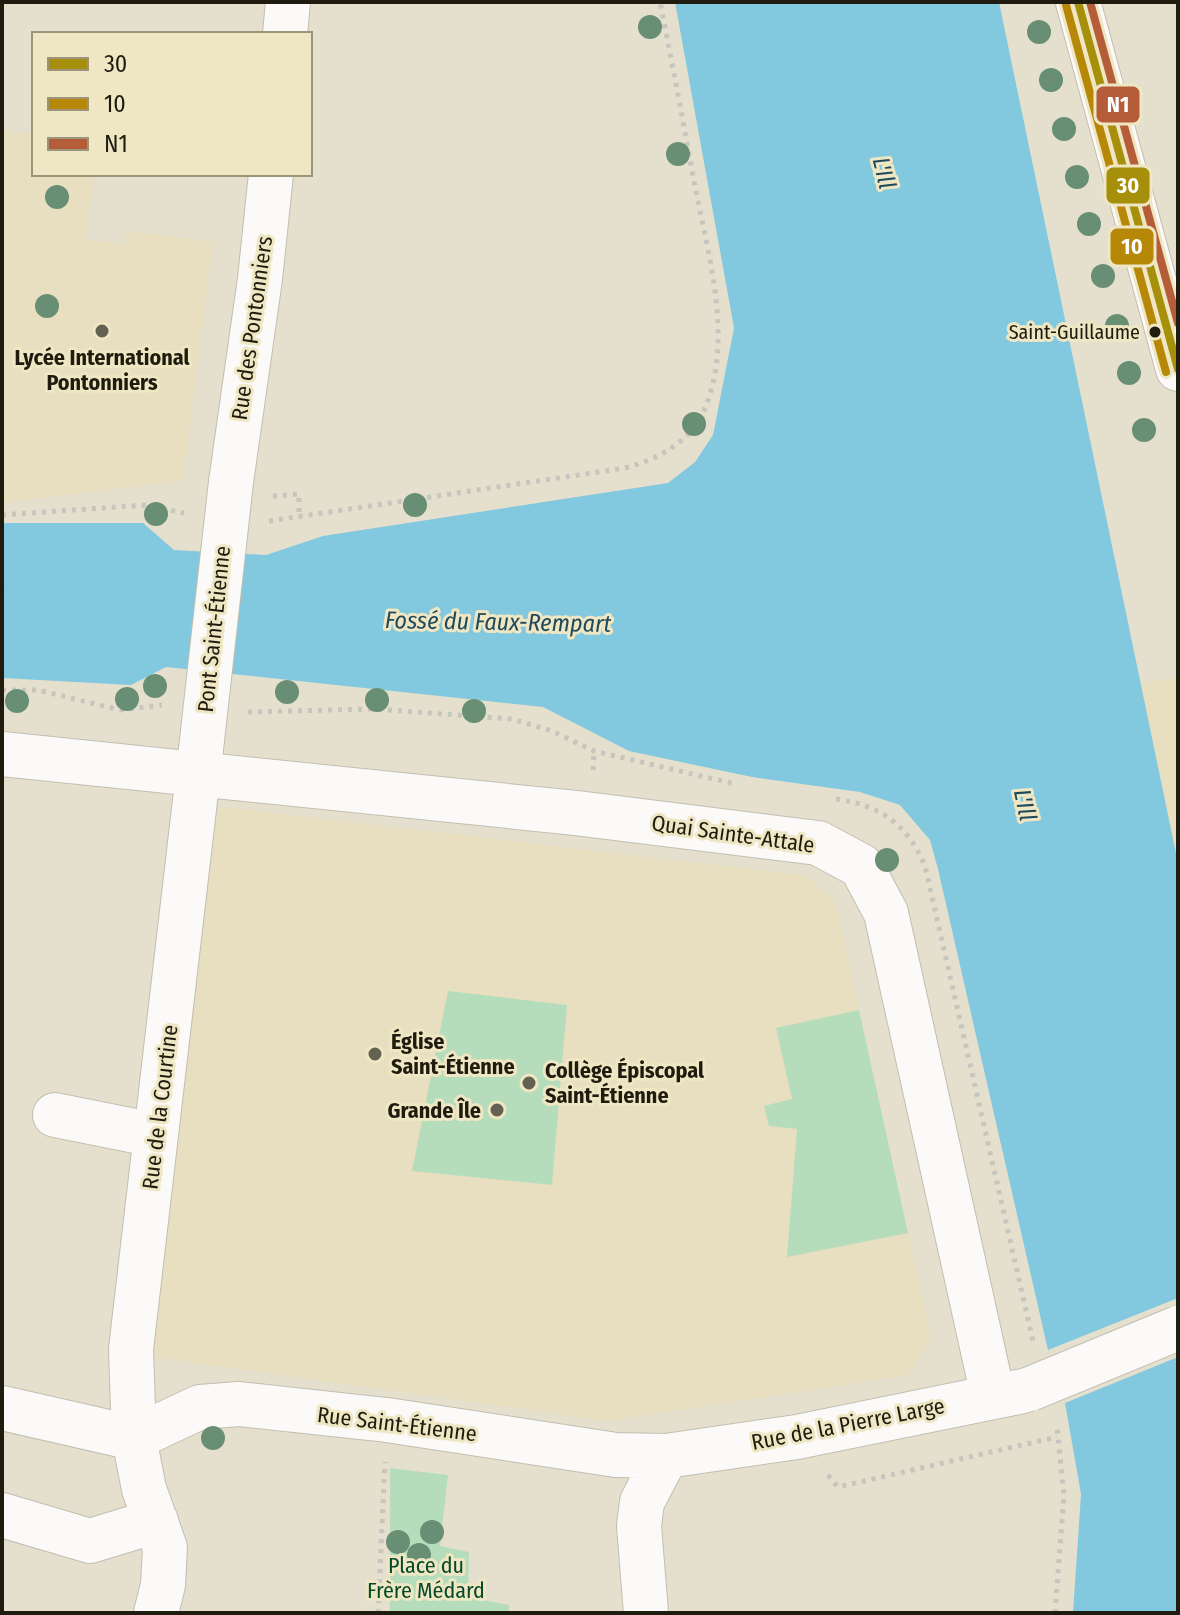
<svg xmlns="http://www.w3.org/2000/svg" width="1180" height="1615" font-family="'Fira Sans Condensed',sans-serif">
<style>
.built{fill:#e8dfc0}
.green{fill:#b5ddbc}
.water{fill:#82c8de;fill-rule:evenodd}
.pier{fill:#e5e0ce}
.lines{fill:none;stroke-linecap:round;stroke-linejoin:round}
.canal{stroke:#82c8de;stroke-width:46}
.minor-casing{stroke:#c2beb0;stroke-width:46}
.path{stroke:#c6c5be;stroke-width:5;stroke-dasharray:4 6;stroke-linecap:butt}
.minor{stroke:#fbfaf8;stroke-width:44}
.minor-bridge-casing{stroke:#c2beb0;stroke-width:46;stroke-linecap:butt}
.minor-bridge{stroke:#fbfaf8;stroke-width:44}
.bus-1-casing{stroke:#efe6c4;stroke-width:14}
.bus-2-casing{stroke:#efe6c4;stroke-width:14}
.bus-3-casing{stroke:#efe6c4;stroke-width:14}
.bus-1{stroke:#a58f0b;stroke-width:8}
.bus-2{stroke:#b78808;stroke-width:8}
.bus-3{stroke:#b55c38;stroke-width:8}
.tree{fill:#688e74}
.poi-dot{fill:#646152;stroke:#efe6c4;stroke-width:3}
.bus-dot{fill:#1f1c0f;stroke:#efe6c4;stroke-width:3}
.labels{text-anchor:middle;dominant-baseline:central;stroke-width:6;stroke-linejoin:round;paint-order:stroke}
.bus-label{font-size:20px;fill:#1f1c0f;stroke:#efe6c4;text-anchor:end}
.street-label{font-size:22px;fill:#1f1c0f;stroke:#efe6c4}
.poi-label{font-size:22px;font-weight:bold;fill:#1f1c0f;stroke:#efe6c4;text-anchor:start}
.park-label{font-size:22px;fill:#024a2a;stroke:#efe6c4}
.water-label{font-size:24px;font-style:italic;fill:#1e4a5b;stroke:#efe6c4}
.line-badge{stroke:#efe6c4;stroke-width:3}
.badge-label{font-size:22px;text-anchor:middle;font-weight:bold;fill:#fff}
</style>
<rect width="100%" height="100%" fill="#e5e0ce"/>
<path class="built" d="M 2,130 L 34,134 L 34,174 L 95,174 L 85,239 L 125,245 L 125,231 L 213,242 L 183,481 L 2,503 Z
M 1178,677 L 1178,867 L 1140,683 Z
M 224,807 L 808,876 L 836,903 L 931,1338 L 908,1375 L 608,1421 L 152,1357 L 207,883 L 216,812 Z"/>
<path class="green" d="M 448,991 L 567,1005 L 552,1185 L 412,1171 Z
M 859,1010 L 908,1233 L 787,1257 L 797,1129 L 769,1126 L 764,1106 L 792,1099 L 776,1028 Z
M 390,1468 L 448,1475 L 440,1546 L 469,1552 L 468,1597 L 509,1605 L 509,1613 L 390,1613 Z"/>
<path class="water" d="M 675,2 L 999,2 L 1178,863 L 1178,1613 L 1073,1613 L 1081,1494 L 1065,1403 L 1048,1350 L 938,869 L 930,840 L 900,805 L 860,792 L 752,777 L 629,751 L 543,707 L 166,667 L 131,685 L 2,678 L 2,523 L 143,523 L 174,550 L 266,555 L 323,536 L 668,483 L 695,462 L 713,435 L 734,328 ZM 170,594 L 250,602 L 258,613 L 257,621 L 245,629 L 167,622 L 156,609 Z"/>
<path class="pier" d="M 1178,1298 L 1178,1357 L 1065,1403 L 1048,1350 Z"/>
<g class="lines">
<path class="canal" d="M 2,614 L 318,619"/>
<defs>
<path id="minor" d="M 1078,2 L 1178,369
M 285,34 L 288,2
M 231,482 L 260,279 L 271,174
M 2,754 L 576,813 L 818,843 L 861,866 L 886,913 L 993,1396
M 55,1115 L 155,1135
M 2,1408 L 134,1438
M 134,1438 L 200,1407 L 239,1404 L 387,1420 L 616,1455 L 666,1456 L 797,1437 L 1023,1391
M 2,1515 L 90,1541 L 156,1521
M 156,1613 L 163,1585 L 165,1548 L 144,1489 L 134,1438 L 131,1349 L 201,749
M 646,1613 L 639,1526 L 642,1502 L 666,1456"/>
</defs>
<use href="#minor" class="minor-casing"/>
<path class="path" d="M 273,496 L 299,494 L 299,516
M 2,515 L 145,505 L 184,513
M 269,521 L 625,468 C 661,458 693,441 707,403 C 733,333 707,251 694,181 C 683,121 672,62 660,2
M 2,690 L 38,690 L 120,710 L 162,705
M 248,712 L 373,709 L 512,719 L 552,731 L 594,751 L 735,784
M 593,770 L 594,751
M 836,799 C 880,805 908,825 925,866 L 1033,1341
M 828,1475 L 838,1487 L 1057,1437
M 378,1613 L 385,1462
M 1055,1613 L 1064,1495 L 1057,1427"/>
<use href="#minor" class="minor"/>
<defs>
<path id="minor-bridge" d="M 201,749 L 231,482
M 1030,1389 L 1178,1328"/>
</defs>
<use href="#minor-bridge" class="minor-bridge-casing"/>
<use href="#minor-bridge" class="minor-bridge"/>
<defs>
<path id="bus-1" d="M 1078,2 L 1178,369"/>
<path id="bus-2" d="M 1066,5 L 1166,372"/>
<path id="bus-3" d="M 1090,2 L 1178,323"/>
</defs>
<use href="#bus-1" class="bus-1-casing"/>
<use href="#bus-2" class="bus-2-casing"/>
<use href="#bus-3" class="bus-3-casing"/>
<use href="#bus-1" class="bus-1"/>
<use href="#bus-2" class="bus-2"/>
<use href="#bus-3" class="bus-3"/>
</g>
<g class="tree">
<circle cx="650" cy="27" r="12"/>
<circle cx="1039" cy="32" r="12"/>
<circle cx="1051" cy="80" r="12"/>
<circle cx="1064" cy="129" r="12"/>
<circle cx="678" cy="154" r="12"/>
<circle cx="1077" cy="177" r="12"/>
<circle cx="57" cy="197" r="12"/>
<circle cx="1089" cy="224" r="12"/>
<circle cx="1103" cy="276" r="12"/>
<circle cx="47" cy="306" r="12"/>
<circle cx="1117" cy="326" r="12"/>
<circle cx="1129" cy="373" r="12"/>
<circle cx="694" cy="424" r="12"/>
<circle cx="1144" cy="430" r="12"/>
<circle cx="415" cy="505" r="12"/>
<circle cx="156" cy="514" r="12"/>
<circle cx="155" cy="686" r="12"/>
<circle cx="287" cy="692" r="12"/>
<circle cx="127" cy="699" r="12"/>
<circle cx="377" cy="700" r="12"/>
<circle cx="17" cy="701" r="12"/>
<circle cx="474" cy="711" r="12"/>
<circle cx="887" cy="860" r="12"/>
<circle cx="213" cy="1438" r="12"/>
<circle cx="432" cy="1532" r="12"/>
<circle cx="398" cy="1542" r="12"/>
<circle cx="419" cy="1555" r="12"/>
</g>
<g class="poi-dot">
<circle cx="102" cy="331" r="8"/>
<circle cx="375" cy="1054" r="8"/>
<circle cx="529" cy="1083" r="8"/>
<circle cx="497" cy="1110" r="8"/>
</g>
<circle class="bus-dot" cx="1155" cy="332" r="7"/>
<g class="labels">
<g class="bus-label">
<text x="1140" y="332">Saint-Guillaume</text>
</g>
<g class="street-label">
<text transform="translate(252 328) rotate(-82)">Rue des Pontonniers</text>
<text transform="translate(214 629) rotate(-84)">Pont Saint-Étienne</text>
<text transform="translate(733 834) rotate(8)">Quai Sainte-Attale</text>
<text transform="translate(160 1107) rotate(-83)">Rue de la Courtine</text>
<text transform="translate(397 1424) rotate(7)">Rue Saint-Étienne</text>
<text transform="translate(848 1424) rotate(-11)">Rue de la Pierre Large</text>
</g>
<g class="poi-label">
<text x="102" y="357" text-anchor="middle">Lycée International<tspan x="102" dy="25">Pontonniers</tspan></text>
<text x="391" y="1041">Église<tspan x="391" dy="25">Saint-Étienne</tspan></text>
<text x="545" y="1070">Collège Épiscopal<tspan x="545" dy="25">Saint-Étienne</tspan></text>
<text x="481" y="1110" text-anchor="end">Grande Île</text>
</g>
<g class="park-label">
<text x="426" y="1565">Place du<tspan x="426" dy="25">Frère Médard</tspan></text>
</g>
<g class="water-label">
<text transform="translate(884 173) rotate(76)">L'Ill</text>
<text transform="translate(498 622) rotate(1)">Fossé du Faux-Rempart</text>
<text transform="translate(1025 805) rotate(78)">L'Ill</text>
</g>
</g>
<g class="line-badge">
<rect x="1095" y="85" width="46" height="39" rx="8" fill="#b55c38"/>
<rect x="1105" y="166" width="46" height="39" rx="8" fill="#a58f0b"/>
<rect x="1109" y="227" width="46" height="39" rx="8" fill="#b78808"/>
</g>
<g class="badge-label">
<text x="1118" y="112">N1</text>
<text x="1128" y="193">30</text>
<text x="1132" y="254">10</text>
</g>
<rect width="1180" height="1615" fill="none" stroke="#1f1c0f" stroke-width="8"/>
<rect x="32" y="32" width="280" height="144" fill="#efe6c4" stroke="#9c957c" stroke-width="2"/>
<rect x="48" y="58" width="40" height="12" fill="#a58f0b" stroke="#9c957c" stroke-width="2"/>
<text x="104" y="72" font-size="24" fill="#1f1c0f">30</text>
<rect x="48" y="98" width="40" height="12" fill="#b78808" stroke="#9c957c" stroke-width="2"/>
<text x="104" y="112" font-size="24" fill="#1f1c0f">10</text>
<rect x="48" y="138" width="40" height="12" fill="#b55c38" stroke="#9c957c" stroke-width="2"/>
<text x="104" y="152" font-size="24" fill="#1f1c0f">N1</text>
</svg>
